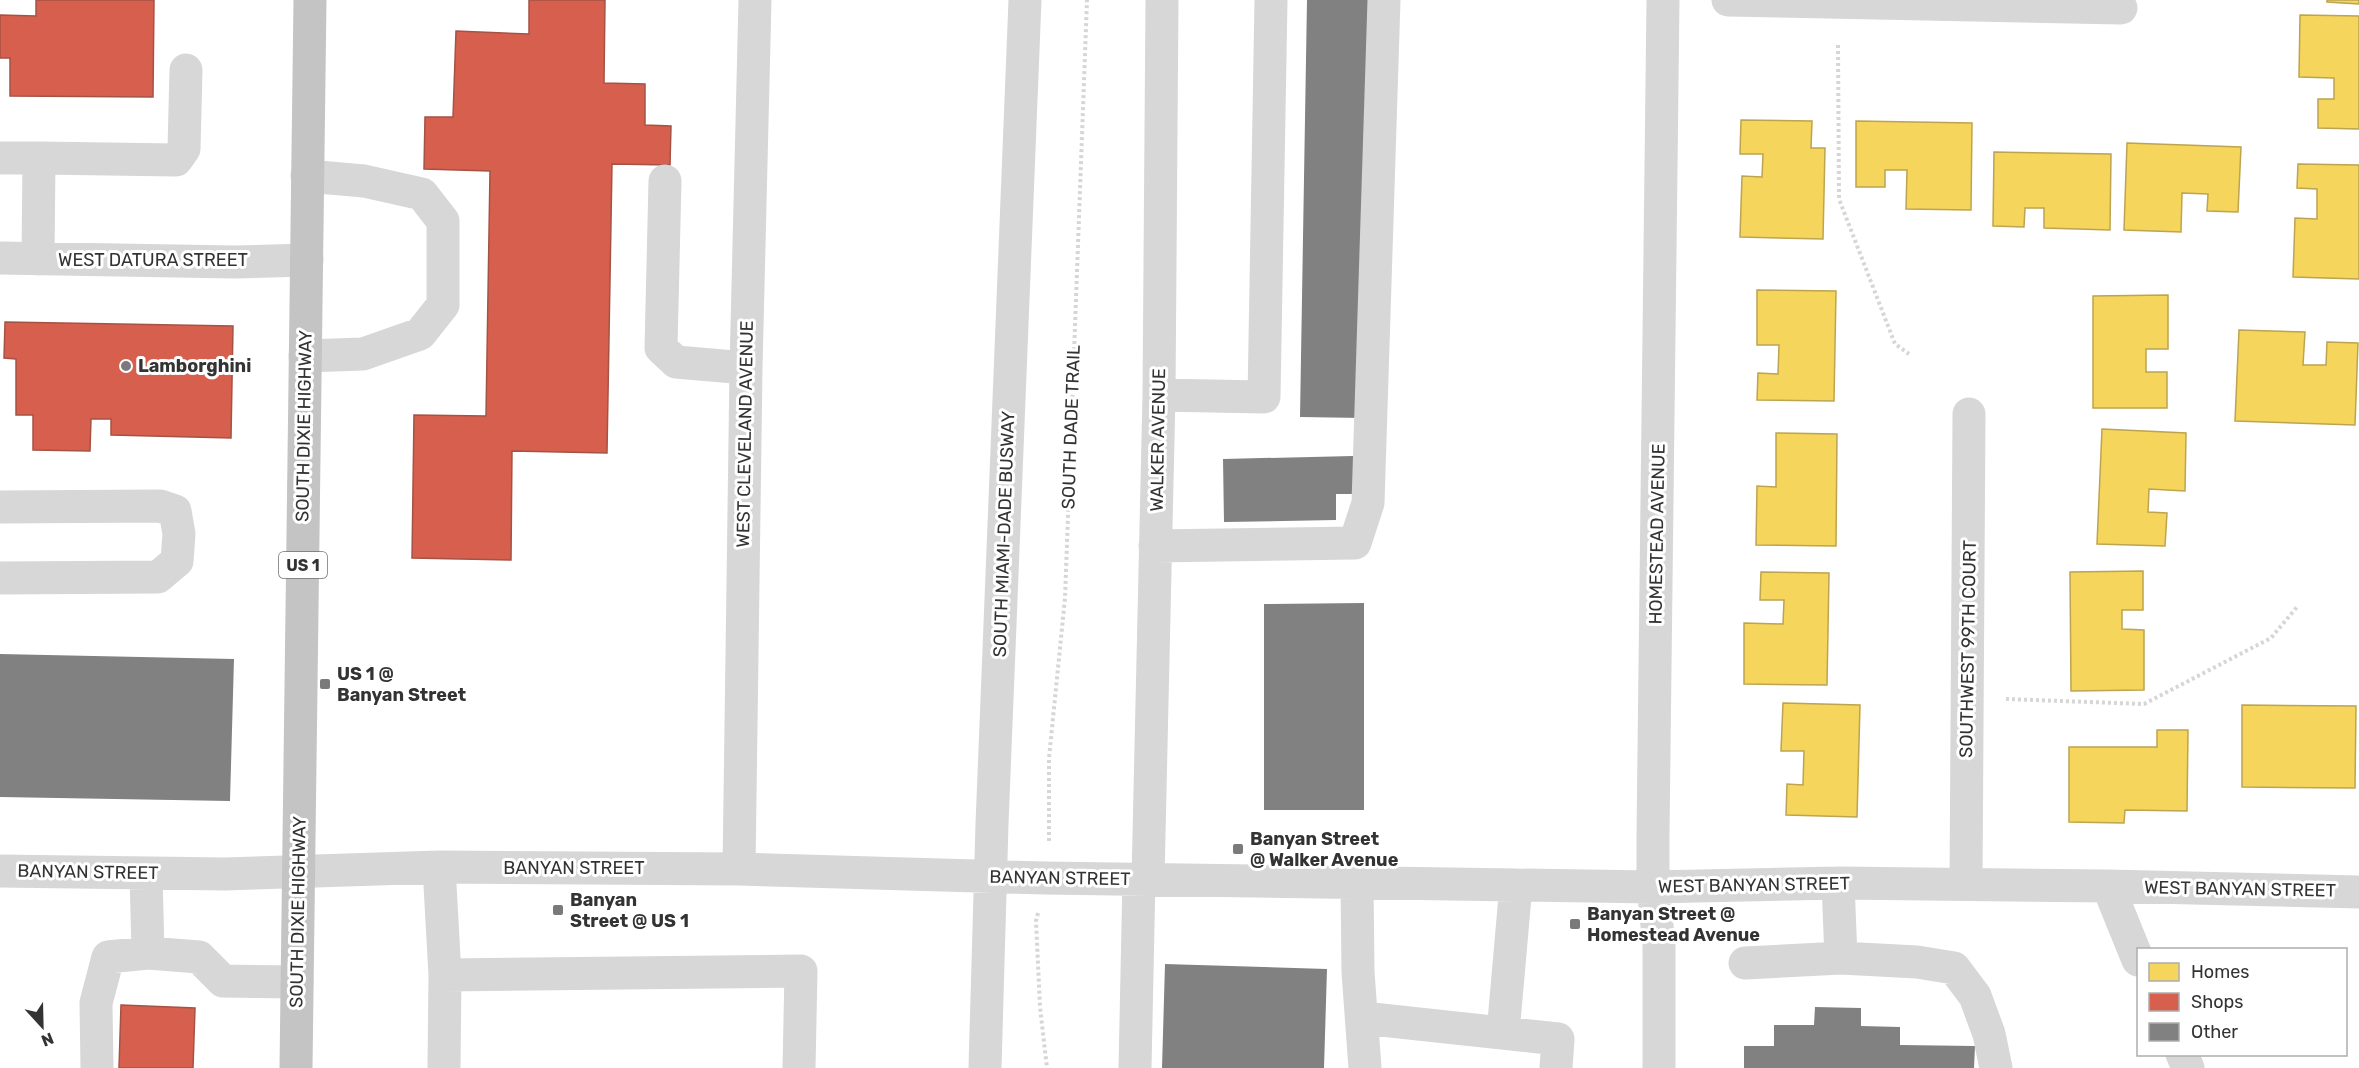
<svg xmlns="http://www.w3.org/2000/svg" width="2359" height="1068" font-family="Rubik,sans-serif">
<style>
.homes{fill:#f6d55c;stroke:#bca450;stroke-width:1.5}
.shops{fill:#d6604d;stroke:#a55245;stroke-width:1.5}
.building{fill:#818181}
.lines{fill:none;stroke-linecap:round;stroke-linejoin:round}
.path{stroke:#d6d6d6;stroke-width:4;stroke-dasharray:3 3;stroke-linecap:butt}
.minor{stroke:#d7d7d7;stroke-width:33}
.highway{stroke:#c4c4c4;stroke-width:33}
.poi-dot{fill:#7a7a7a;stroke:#fff;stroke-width:2}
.labels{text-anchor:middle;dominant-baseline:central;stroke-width:6;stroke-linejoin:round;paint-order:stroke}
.shield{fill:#fff;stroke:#707070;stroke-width:1.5}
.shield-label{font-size:16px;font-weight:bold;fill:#333}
.street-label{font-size:18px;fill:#333;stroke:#fff}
.poi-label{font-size:18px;font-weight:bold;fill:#333;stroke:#fff;text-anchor:start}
</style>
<rect width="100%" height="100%" fill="#fff"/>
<path class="homes" d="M 2327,0 L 2359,0 L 2359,4 L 2327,2 Z
M 2300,15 L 2359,16 L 2359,129 L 2318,128 L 2318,99 L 2334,99 L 2334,78 L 2299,77 Z
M 1741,120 L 1812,121 L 1811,148 L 1825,148 L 1823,239 L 1740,237 L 1742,176 L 1762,177 L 1763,154 L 1740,154 Z
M 1856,121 L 1972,123 L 1971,210 L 1906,209 L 1907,170 L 1885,170 L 1885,187 L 1856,187 Z
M 2127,143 L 2241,147 L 2238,212 L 2207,211 L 2208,194 L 2182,193 L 2181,232 L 2124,230 Z
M 1994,152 L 2111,154 L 2110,230 L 2044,228 L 2044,208 L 2025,208 L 2024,227 L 1993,226 Z
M 2298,164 L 2359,165 L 2359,279 L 2293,277 L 2295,218 L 2317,219 L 2317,189 L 2297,188 Z
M 1757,290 L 1836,291 L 1834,401 L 1757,400 L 1758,373 L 1778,374 L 1779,345 L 1757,345 Z
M 2168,295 L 2168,349 L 2146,349 L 2146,372 L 2167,372 L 2167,408 L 2093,408 L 2093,296 Z
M 2239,330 L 2305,332 L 2303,365 L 2326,365 L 2327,342 L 2358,343 L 2355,425 L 2235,421 Z
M 2102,429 L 2186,433 L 2185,491 L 2149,489 L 2148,512 L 2167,513 L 2165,546 L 2097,544 Z
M 1776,433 L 1837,434 L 1836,546 L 1756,545 L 1757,486 L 1776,487 Z
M 2143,571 L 2143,610 L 2122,610 L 2122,629 L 2144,630 L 2144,690 L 2071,691 L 2070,572 Z
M 1761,572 L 1829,573 L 1827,685 L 1744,684 L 1744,623 L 1783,624 L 1784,600 L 1760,600 Z
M 1783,703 L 1860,705 L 1857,817 L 1786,815 L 1787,784 L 1803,785 L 1804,751 L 1781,751 Z
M 2242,705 L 2356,706 L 2355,788 L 2242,787 Z
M 2157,730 L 2188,730 L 2187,811 L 2125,810 L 2124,823 L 2069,822 L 2069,747 L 2157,747 Z"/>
<path class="shops" d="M 36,0 L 154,0 L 153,97 L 10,96 L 10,58 L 0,58 L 0,15 L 36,16 Z
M 529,0 L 605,0 L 604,83 L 645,84 L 645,125 L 671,126 L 670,165 L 612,164 L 607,453 L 512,451 L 511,560 L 412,558 L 414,415 L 486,416 L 490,171 L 424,169 L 425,117 L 453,117 L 456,31 L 529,34 Z
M 5,322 L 233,326 L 231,438 L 111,435 L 111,419 L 91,419 L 90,451 L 33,450 L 33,415 L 16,415 L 16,359 L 4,358 Z
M 121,1005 L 195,1008 L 193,1068 L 119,1068 Z"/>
<path class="building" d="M 1307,0 L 1369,0 L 1363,418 L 1300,417 Z
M 1353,456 L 1354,494 L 1336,494 L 1336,520 L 1224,522 L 1223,459 Z
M 1364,603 L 1364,810 L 1264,810 L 1264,604 Z
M 0,654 L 234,659 L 230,801 L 0,797 Z
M 1165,964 L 1327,969 L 1324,1068 L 1162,1068 Z
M 1815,1007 L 1861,1008 L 1861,1026 L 1900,1027 L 1900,1045 L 1975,1046 L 1974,1068 L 1744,1068 L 1744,1046 L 1774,1046 L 1774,1025 L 1814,1025 Z"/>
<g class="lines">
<path class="path" d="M 1838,45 L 1839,199 L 1895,344 L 1909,354
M 2006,699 L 2144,704 L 2271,638 L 2297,607
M 1049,841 L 1049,758 L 1065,598 L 1087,0
M 1038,913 L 1036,921 L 1040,1007 L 1047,1068"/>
<path class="minor" d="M 1728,0 L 2121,8
M 0,158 L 39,158 L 38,259
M 39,158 L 176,160 L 184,149 L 186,70
M 665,181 L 661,348 L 676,362 L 746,368
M 0,258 L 235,262 L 307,260
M 305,356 L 363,354 L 420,334 L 443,305 L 443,221 L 422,194 L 364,181 L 307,176
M 1159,395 L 1264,397 L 1271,0
M 0,507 L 160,506 L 175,511 L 179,534 L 177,561 L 158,577 L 0,578
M 1155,546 L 1355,543 L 1368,503 L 1384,0
M 439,867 L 445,975 L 444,1068
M 739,869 L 746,368 L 755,0
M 0,871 L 225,874 L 439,867 L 739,869 L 1045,878 L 1516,885 L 1653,887 L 1838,883 L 2108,886 L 2359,892
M 146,873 L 148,953
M 1148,879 L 1159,395 L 1162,0
M 1357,883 L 1358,972 L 1365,1068
M 1838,883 L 1841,958 L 1917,962 L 1954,968 L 1975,996 L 1989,1034 L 1996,1068
M 1966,884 L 1969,414
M 2108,886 L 2138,960
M 1745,963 L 1841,958
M 445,975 L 801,971 L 799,1068
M 1363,1018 L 1558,1039 L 1556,1068
M 1503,1033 L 1516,885
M 2182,1054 L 2188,1068
M 97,1068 L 96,1003 L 108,957 L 148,953 L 199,957 L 223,981 L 297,982
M 985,1068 L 992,824 L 1025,0
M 1135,1068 L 1139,879
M 1659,1068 L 1659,945 L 1653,887 L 1653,835 L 1663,0"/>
<path class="highway" d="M 296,1068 L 310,0"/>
</g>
<g class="poi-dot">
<circle cx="126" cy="366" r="6"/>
<rect x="319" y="678" width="12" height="12" rx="3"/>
<rect x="1232" y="843" width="12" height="12" rx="3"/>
<rect x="552" y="904" width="12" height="12" rx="3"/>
<rect x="1569" y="918" width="12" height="12" rx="3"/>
</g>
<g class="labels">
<rect class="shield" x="279" y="552" width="48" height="26" rx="4.5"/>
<g class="shield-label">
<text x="303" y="565">US 1</text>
</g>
<g class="street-label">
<text x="153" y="260">WEST DATURA STREET</text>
<text transform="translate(304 426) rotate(-89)">SOUTH DIXIE HIGHWAY</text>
<text transform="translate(1071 427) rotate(-88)">SOUTH DADE TRAIL</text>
<text transform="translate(745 434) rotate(-89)">WEST CLEVELAND AVENUE</text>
<text transform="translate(1158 440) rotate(-89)">WALKER AVENUE</text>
<text transform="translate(1004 534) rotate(-88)">SOUTH MIAMI-DADE BUSWAY</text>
<text transform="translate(1657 534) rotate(-89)">HOMESTEAD AVENUE</text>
<text transform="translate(1968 649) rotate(-89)">SOUTHWEST 99TH COURT</text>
<text x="574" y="868">BANYAN STREET</text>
<text transform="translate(88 872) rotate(1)">BANYAN STREET</text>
<text transform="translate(1060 878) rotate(1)">BANYAN STREET</text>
<text transform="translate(1754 885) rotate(-1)">WEST BANYAN STREET</text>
<text transform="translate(2240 889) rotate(1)">WEST BANYAN STREET</text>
<text transform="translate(298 912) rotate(-89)">SOUTH DIXIE HIGHWAY</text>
</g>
<g class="poi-label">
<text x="138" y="366">Lamborghini</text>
<text x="337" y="674">US 1 @<tspan x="337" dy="21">Banyan Street</tspan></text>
<text x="1250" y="839">Banyan Street<tspan x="1250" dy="21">@ Walker Avenue</tspan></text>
<text x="570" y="900">Banyan<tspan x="570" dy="21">Street @ US 1</tspan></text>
<text x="1587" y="914">Banyan Street @<tspan x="1587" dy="21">Homestead Avenue</tspan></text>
</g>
</g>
<rect x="2137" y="948" width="210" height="108" fill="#ffffff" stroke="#adadad" stroke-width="1.5"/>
<rect x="2149" y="963" width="30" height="18" fill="#f6d55c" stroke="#adadad" stroke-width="1.5"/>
<text x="2191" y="978" font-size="18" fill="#333333">Homes</text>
<rect x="2149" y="993" width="30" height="18" fill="#d6604d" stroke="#adadad" stroke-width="1.5"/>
<text x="2191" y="1008" font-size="18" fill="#333333">Shops</text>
<rect x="2149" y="1023" width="30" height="18" fill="#818181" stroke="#adadad" stroke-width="1.5"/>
<text x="2191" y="1038" font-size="18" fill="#333333">Other</text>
<g transform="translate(42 1026) rotate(158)" stroke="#ffffff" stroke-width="4.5" paint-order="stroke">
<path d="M0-4.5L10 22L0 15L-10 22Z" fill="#333333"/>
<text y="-9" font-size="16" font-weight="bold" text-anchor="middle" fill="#333333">N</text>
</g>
</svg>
